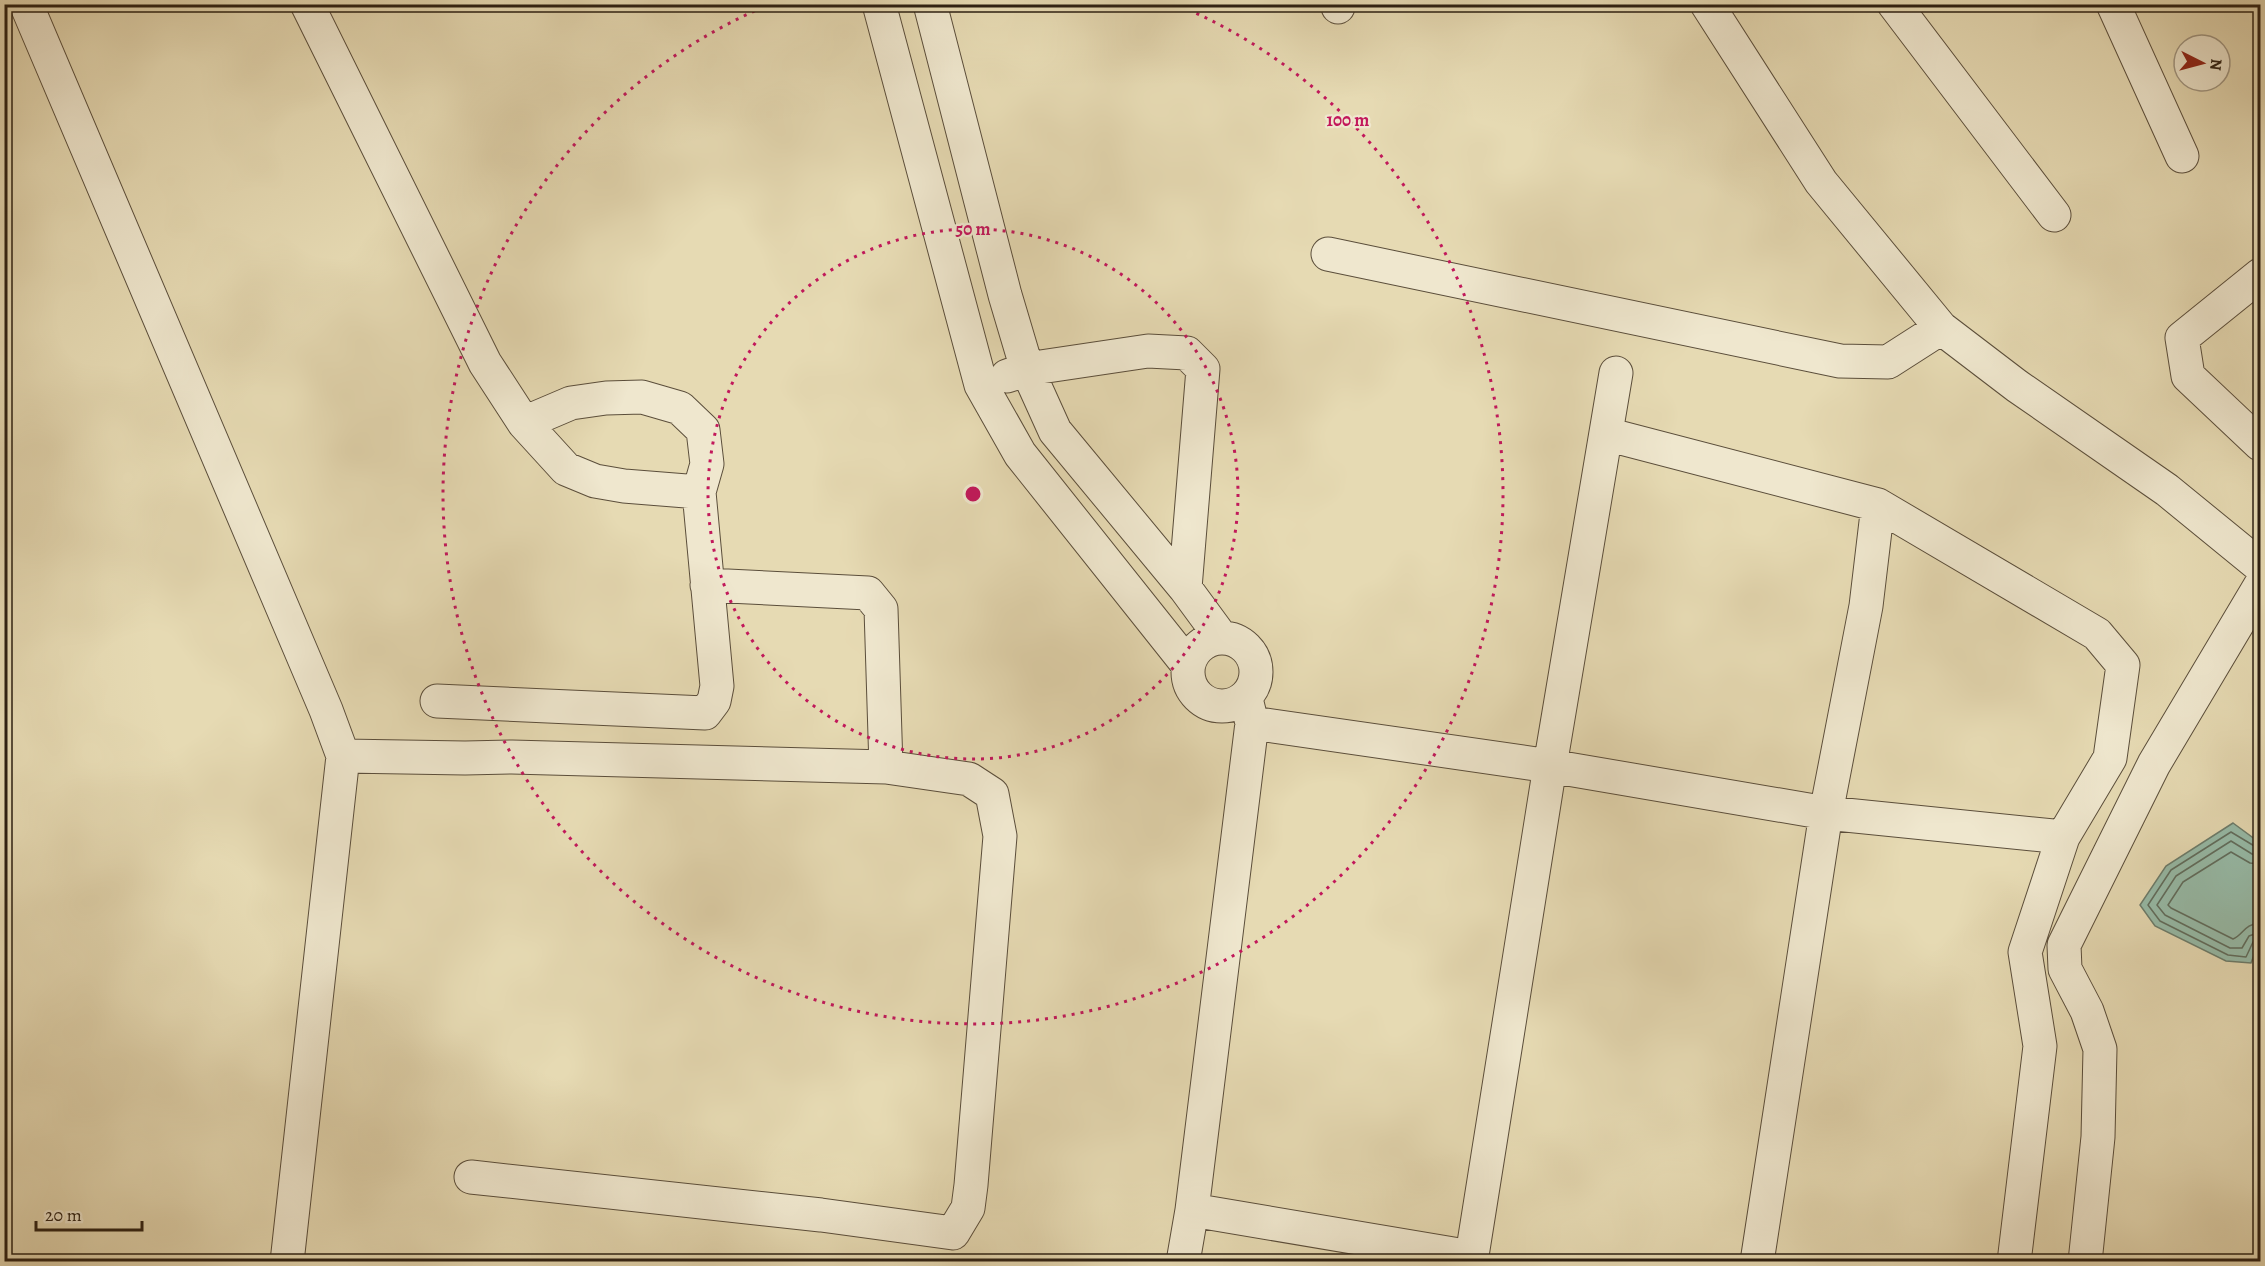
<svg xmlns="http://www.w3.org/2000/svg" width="2265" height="1266" font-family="Alegreya,serif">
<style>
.water{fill:#97bba8;stroke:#6d7d6c;stroke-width:1.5}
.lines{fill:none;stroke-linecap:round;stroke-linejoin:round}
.shore{stroke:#626e5e;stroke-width:1.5}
.minor-casing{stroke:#5b4e3b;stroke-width:35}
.minor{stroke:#efe7ce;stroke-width:33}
.ring{fill:none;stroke:#c2185b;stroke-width:3;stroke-dasharray:3 6}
.centre{fill:#c2185b;stroke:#efe7ce;stroke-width:3}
.ring-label{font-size:18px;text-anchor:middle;font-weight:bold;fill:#c2185b;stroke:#efe7ce;stroke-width:4.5;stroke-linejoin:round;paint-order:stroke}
</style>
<rect width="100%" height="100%" fill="#e6dab3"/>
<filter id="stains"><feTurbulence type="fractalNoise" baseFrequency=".00333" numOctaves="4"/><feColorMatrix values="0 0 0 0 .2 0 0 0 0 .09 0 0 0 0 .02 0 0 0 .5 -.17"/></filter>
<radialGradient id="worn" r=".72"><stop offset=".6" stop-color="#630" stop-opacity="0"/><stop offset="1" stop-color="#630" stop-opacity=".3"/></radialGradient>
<path class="water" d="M 2233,823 L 2260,843 L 2260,939 L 2251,963 L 2226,961 L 2155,926 L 2140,905 L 2166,866 Z"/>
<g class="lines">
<path class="shore" d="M 2260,848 L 2256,847 L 2231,832 L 2171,870 L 2148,905 L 2160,921 L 2228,955 L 2246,957 L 2253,942 L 2260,940
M 2260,855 L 2252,854 L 2231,841 L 2176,876 L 2157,905 L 2165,915 L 2230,948 L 2242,948 L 2249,936 L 2260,932
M 2260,864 L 2250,863 L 2231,852 L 2183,882 L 2168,905 L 2171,908 L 2233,939 C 2244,934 2244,924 2260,923"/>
<defs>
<path id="minor" d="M 26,4 L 326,710 L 343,756 L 465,758 L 512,757 L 886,767 L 969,779 L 992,794 L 1000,836 L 971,1185 L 968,1208 L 953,1233 L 821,1215 L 471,1177
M 307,4 L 485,363 L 524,423 L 566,469 L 595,481 L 624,486 L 699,492
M 879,4 L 981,385 L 1020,454 L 1188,665
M 930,4 L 1005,295 L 1027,369 L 1055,431 L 1185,588 L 1221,637
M 1707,4 L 1821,182 L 1941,328 L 2017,386 L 2167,490 L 2260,566
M 1894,4 L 2054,215
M 2113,4 L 2182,156
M 1338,7 L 1338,4
M 1328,254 L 1840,361 L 1888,362 L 1941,328
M 2260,275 L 2182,338 L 2188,376 L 2260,444
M 1007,376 L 1027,369 L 1148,351 L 1187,353 L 1203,369 L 1185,588
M 1606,434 L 1878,505 L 2097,634 L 2123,665 L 2110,758 L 2063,837 L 2025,952 L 2040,1046 L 2014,1262
M 707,585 L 868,593 L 881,609 L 886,767
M1188 672a34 34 0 1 1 68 0a34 34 0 1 1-68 0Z
M 1246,699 L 1252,723 L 1550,766 L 1826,813 L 2063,837
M 437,701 L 705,713 L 714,701 L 717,686 L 699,492 L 707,464 L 703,430 L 680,408 L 642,397 L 606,398 L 571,403 L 524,423
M 1192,1210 L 1471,1257
M 287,1262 L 343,756
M 1183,1262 L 1192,1210 L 1252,723
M 1471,1262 L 1550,766 L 1616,373
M 1757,1262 L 1826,813 L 1866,606 L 1878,505
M 2085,1262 L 2098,1137 L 2100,1049 L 2087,1011 L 2065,969 L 2064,945 L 2154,764 L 2260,586"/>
</defs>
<use href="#minor" class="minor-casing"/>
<use href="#minor" class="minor"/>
</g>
<g class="ring">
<circle cx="973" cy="494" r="265"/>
<path d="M1180 6A530 530 0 1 1 766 6"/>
</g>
<circle cx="973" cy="494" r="9" class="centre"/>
<g class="ring-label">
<text x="1348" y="126">100 m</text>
<text x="973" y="235">50 m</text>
</g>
<rect width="2265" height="1266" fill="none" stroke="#e6dab3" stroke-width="24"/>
<rect x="6" y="6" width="2253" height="1254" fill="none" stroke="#2d2013" stroke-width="3"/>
<rect x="12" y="12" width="2241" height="1242" fill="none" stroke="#2d2013" stroke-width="1.5"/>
<g transform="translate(2202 63) rotate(96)"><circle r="28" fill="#efe7ce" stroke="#a19783" stroke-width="1.5"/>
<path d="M0-4.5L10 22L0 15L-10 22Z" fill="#8f2418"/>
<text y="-9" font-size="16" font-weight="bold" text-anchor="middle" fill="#2d2013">N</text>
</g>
<path d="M36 1221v9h106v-9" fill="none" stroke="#2d2013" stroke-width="3"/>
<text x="45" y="1221" font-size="18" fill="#2d2013" stroke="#efe7ce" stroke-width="4.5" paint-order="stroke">20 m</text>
<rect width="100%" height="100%" filter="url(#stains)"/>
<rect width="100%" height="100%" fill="url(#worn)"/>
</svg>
